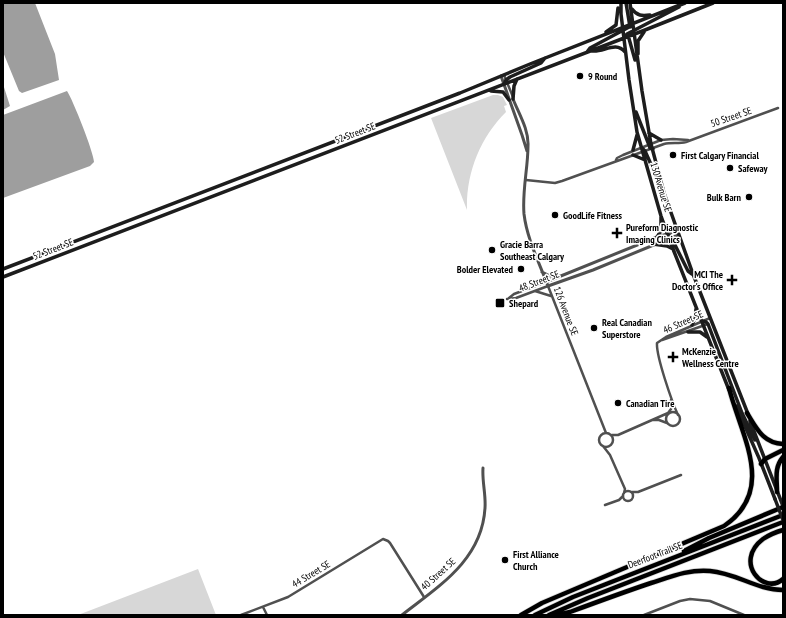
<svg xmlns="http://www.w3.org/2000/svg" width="786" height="618" font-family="'PT Sans Narrow',sans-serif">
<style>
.green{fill:#d7d7d7}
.water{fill:#9e9e9e}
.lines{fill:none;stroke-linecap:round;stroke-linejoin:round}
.motorway-casing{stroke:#dbdbdb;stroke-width:6}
.minor{stroke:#505050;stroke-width:2.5}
.tertiary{stroke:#505050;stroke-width:3}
.secondary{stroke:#1d1d1d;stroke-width:3.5}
.motorway{stroke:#000;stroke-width:4.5}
.secondary-bridge{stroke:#1d1d1d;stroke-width:3.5}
.poi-dot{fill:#000;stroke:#fff;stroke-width:1.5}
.labels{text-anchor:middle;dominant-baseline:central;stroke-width:3;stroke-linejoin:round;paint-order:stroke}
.poi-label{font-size:10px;font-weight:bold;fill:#000;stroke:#fff;text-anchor:start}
.street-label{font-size:10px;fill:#000;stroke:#fff}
</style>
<rect width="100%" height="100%" fill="#fff"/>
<path class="green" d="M 493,95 L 498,95 L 503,97 L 507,105 L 504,106 L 506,112 C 480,138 466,173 467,210 L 431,118 Z
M 198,569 L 216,615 L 78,615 Z"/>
<path class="water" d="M 3,3 L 35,3 L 55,54 L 59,80 L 22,93 L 19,91 L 3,52 Z
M 3,84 L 10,106 L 3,110 Z
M 67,91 C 73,100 94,153 94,162 L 90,166 L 3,198 L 3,115 Z"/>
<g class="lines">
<defs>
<path id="motorway" d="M 747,413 C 757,429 763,443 783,444
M 761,464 L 765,459 L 783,450
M 777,492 C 777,478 774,468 783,457
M 783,530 C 776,532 769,535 763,539 C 733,562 764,596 783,579
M 684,551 L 709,538 L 783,507
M 521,615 L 542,603 L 724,526 C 777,490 741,436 729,388
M 535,615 L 573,597 L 783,515
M 549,615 L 588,598 L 783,522
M 557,615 L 570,612 C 597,602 624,592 651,583 C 670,577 689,569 710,571 C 736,573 757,590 783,590"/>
</defs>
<use href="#motorway" class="motorway-casing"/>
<path class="minor" d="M 504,75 L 513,97
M 616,160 L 617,158 L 623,155 L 661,140 L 673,139 L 688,140
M 526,180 L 555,183 L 562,181 C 596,169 630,156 664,144 C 671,142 679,144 686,142 L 778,108
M 535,291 L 551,296
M 509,298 L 514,294 L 546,282
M 507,299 L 516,298 L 548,286 L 606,433
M 662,340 L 708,324
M666 419a7 7 0 1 1 14 0a7 7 0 1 1-14 0Z
M 678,415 C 672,402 656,356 657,343 L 666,337 L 710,318
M 654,420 L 659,420 L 667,423
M599 440a7 7 0 1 1 14 0a7 7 0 1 1-14 0Z
M 612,435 L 618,435 L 668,413 L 671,409 L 671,400
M 603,446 L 610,455 L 625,489 L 624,493
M623 496a5 5 0 1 1 10 0a5 5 0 1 1-10 0Z
M 631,492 L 638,492 L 681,475
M 605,505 L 619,500 L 623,496
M 263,607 L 267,615
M 241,615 L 288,597 L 383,539 L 388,541 L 390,543 L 424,597
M 644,615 L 680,601 L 690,599 L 710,601 L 744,615"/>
<path class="tertiary" d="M 501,76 L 522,135 L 527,151
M 513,99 C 519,114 529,130 528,146 C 528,168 522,191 524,214 C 527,239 539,262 548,286 L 593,270 L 678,235
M 542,272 L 550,276 L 561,276
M 546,282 L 657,237 L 677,231
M 402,615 C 439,586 482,560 485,508 C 486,494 482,482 483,468"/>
<path class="secondary" d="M 621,3 L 621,14 L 629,80 L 637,132 L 661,216 L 673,249 L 729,390
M 626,3 L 630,27
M 630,3 L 642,91 L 651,144 L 664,193 L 693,274 L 748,414
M 632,9 C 637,16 642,16 650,15
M 606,32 L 616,25 L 618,8
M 628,35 L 635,60
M 624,38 L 627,34 L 679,7
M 593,51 C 604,52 616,41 625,52
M 587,52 L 590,48 L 631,26
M 638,54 L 638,41 L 644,32
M 504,84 L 506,80 L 510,77 L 541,63 L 545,58
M 491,91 L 503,92 L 509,100
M 513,99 L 514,86 L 517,79
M 636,112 L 649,145 L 650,148 L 653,149
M 649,133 L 661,140
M 642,148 L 645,151 L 662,189
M 633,150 L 637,135
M 633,155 L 645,160
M 667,234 L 671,237 L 688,271 L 692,274
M 657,237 L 661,231 L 661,217
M 653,244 L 667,246 L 673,249
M 3,269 L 460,93 L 530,64 L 685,3
M 3,277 L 645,30 L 713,3
M 702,321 L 706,322 L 708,324 L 742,413 L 755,440
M 692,325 L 695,318 L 696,309
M 688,332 L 700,332 L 707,337
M 736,406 L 759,458 L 775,499
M 750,421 L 783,506"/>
<use href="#motorway" class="motorway"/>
<path class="secondary-bridge" d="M 775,499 L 783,520"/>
</g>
<g class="poi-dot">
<circle cx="580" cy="76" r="4"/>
<circle cx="673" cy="155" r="4"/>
<circle cx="730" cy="168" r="4"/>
<circle cx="749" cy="197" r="4"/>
<circle cx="555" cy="215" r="4"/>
<path d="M615 227h4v4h4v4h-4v4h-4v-4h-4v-4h4z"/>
<circle cx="492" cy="250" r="4"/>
<circle cx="521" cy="269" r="4"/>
<path d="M730 274h4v4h4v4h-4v4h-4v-4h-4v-4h4z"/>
<rect x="495" y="298" width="10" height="10" rx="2"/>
<circle cx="594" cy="328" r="4"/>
<path d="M671 351h4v4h4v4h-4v4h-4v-4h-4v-4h4z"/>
<circle cx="618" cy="403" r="4"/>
<circle cx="505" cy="560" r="4"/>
</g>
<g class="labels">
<g class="poi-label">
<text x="588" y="76">9 Round</text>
<text x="681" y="155">First Calgary Financial</text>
<text x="738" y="168">Safeway</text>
<text x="741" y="197" text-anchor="end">Bulk Barn</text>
<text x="563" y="215">GoodLife Fitness</text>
<text x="626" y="227">Pureform Diagnostic<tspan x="626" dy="12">Imaging Clinics</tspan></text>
<text x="500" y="244">Gracie Barra<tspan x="500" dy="12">Southeast Calgary</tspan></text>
<text x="513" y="269" text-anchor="end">Bolder Elevated</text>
<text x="723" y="274" text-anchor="end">MCI The<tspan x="723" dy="12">Doctor's Office</tspan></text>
<text x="509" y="303">Shepard</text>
<text x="602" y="322">Real Canadian<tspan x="602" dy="12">Superstore</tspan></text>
<text x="682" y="351">McKenzie<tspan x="682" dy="12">Wellness Centre</tspan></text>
<text x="626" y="403">Canadian Tire</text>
<text x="513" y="554">First Alliance<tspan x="513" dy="12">Church</tspan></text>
</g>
<g class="street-label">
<text transform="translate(731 117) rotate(-19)">50 Street SE</text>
<text transform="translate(355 133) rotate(-21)">52 Street SE</text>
<text transform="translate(661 187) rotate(73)">130 Avenue SE</text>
<text transform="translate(53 249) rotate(-21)">52 Street SE</text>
<text transform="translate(539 281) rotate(-21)">48 Street SE</text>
<text transform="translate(566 311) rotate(69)">126 Avenue SE</text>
<text transform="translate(683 322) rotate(-24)">46 Street SE</text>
<text transform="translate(655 555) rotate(-21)">Deerfoot Trail SE</text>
<text transform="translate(311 574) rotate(-31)">44 Street SE</text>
<text transform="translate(438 574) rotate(-42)">40 Street SE</text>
</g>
</g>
<rect width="786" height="618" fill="none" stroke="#000000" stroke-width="8"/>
</svg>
